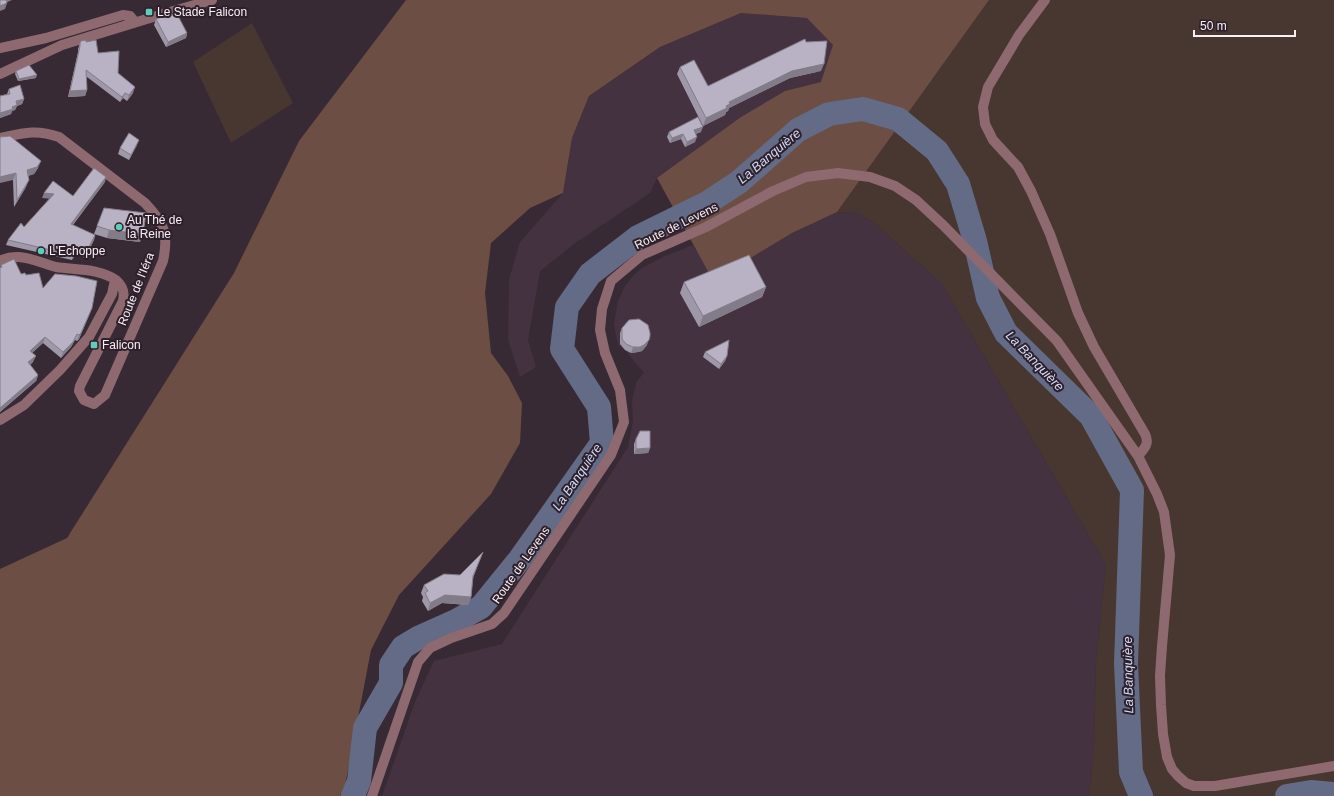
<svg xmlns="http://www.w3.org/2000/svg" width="1334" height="796" font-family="Helvetica,sans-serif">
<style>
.built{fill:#453240}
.green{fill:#483630}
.forest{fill:#6d4e44}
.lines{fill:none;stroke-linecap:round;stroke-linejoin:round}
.river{stroke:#636b87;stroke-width:24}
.minor{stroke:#8e6970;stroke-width:10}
.tertiary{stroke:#8e6970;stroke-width:10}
.wall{fill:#9f98a9}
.shaded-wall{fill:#827c89}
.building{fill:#b9b1c4;stroke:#827c89}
.poi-dot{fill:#5ccebb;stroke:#2e202a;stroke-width:1.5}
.labels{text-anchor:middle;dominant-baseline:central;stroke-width:4;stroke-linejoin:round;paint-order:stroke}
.poi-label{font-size:12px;fill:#f9eff6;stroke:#2e202a;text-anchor:start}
.street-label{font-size:12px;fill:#f9eff6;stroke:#2e202a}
.water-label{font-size:13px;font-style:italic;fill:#d2dbfb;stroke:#2e202a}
</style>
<rect width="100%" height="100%" fill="#382a34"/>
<path class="built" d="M 741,13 L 807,18 L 834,45 L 822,82 L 785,91 L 741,118 L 657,178 L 650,193 L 575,243 L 540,271 L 528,340 L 536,367 L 520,377 L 508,339 L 509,280 L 520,242 L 563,193 L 572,138 L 589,96 L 660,47 Z
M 837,212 L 858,213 L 874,223 L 942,284 L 1106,565 L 1096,660 L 1094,748 L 1089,796 L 382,796 L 415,702 L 434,661 L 502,644 L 628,447 L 633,422 L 632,400 L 637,381 L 644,373 L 625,350 L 618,345 L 614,324 L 618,301 L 625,286 L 635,274 L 642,268 L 665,256 L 693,245 L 704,261 L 792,233 Z"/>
<path class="green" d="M 989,0 L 1334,0 L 1334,796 L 1089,796 L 1094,748 L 1096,660 L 1106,565 L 942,284 L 874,223 L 858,213 L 837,212 Z
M 252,23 L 293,103 L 231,143 L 193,62 Z"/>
<path class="forest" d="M 406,0 L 989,0 L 837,212 L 792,233 L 742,263 L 710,275 L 657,178 L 741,117 L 785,91 L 821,82 L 833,45 L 807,18 L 741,13 L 660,47 L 589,96 L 572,138 L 563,193 L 530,208 L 491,243 L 485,293 L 491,353 L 508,376 L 522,403 L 520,443 L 491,494 L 399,595 L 371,650 L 343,796 L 0,796 L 0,569 L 67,538 L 234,273 L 299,141 Z"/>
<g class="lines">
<path class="river" d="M 353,796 L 359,781 L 365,728 L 391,683 L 391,665 L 403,647 L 418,638 L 456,621 L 481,607 L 520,559 L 602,443 L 599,407 L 562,349 L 567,307 L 590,274 L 638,237 L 707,203 L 739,182 L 798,130 L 829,114 L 863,109 L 898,119 L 937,151 L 958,184 L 975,241 L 988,298 L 1006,333 L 1091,416 L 1132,490 L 1126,664 L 1131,772 L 1141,796
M 1287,796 L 1311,792 L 1334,794"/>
<path class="minor" d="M 0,48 L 46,38 L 123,15 L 130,16 L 135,22
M 0,74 L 62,45 L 163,14 L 212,0
M 0,138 C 23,133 36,129 59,137 L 145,203 C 164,223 169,233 163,261 L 105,395 L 94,404 L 84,400 L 79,391 L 80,386 L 123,301 C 125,292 123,286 116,280 C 99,268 75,270 56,267 C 45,264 29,257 18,257 C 12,257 5,258 0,261
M 0,420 L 24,405 L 60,370 L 89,337 L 112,294 L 115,280"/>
<path class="tertiary" d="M 1045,0 L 1019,35 L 988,87 L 983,107 L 985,124 L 993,140 L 1018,167 L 1031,191 L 1050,234 L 1078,313 L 1094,347 L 1145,434 C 1150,444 1144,449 1138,456
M 372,796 L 418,662 L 430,648 L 451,638 L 492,624 L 504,613 L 611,455 L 624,422 L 620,390 L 605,353 L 600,330 L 602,309 L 611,281 L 642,255 L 706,227 L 773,191 L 806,177 L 838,173 L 870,177 L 895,186 L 916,200 L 943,225 L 1057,341 L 1138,456 L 1157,494 L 1164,512 L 1170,555 L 1162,646 L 1160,676 L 1161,705 L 1163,734 L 1167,757 L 1172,769 L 1178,776 L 1186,783 L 1194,786 L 1215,786 L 1334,766"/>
</g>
<path class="wall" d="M 156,19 L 187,33 L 186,38 L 166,47 L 154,25 Z
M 86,42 L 98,53 L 118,73 L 133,93 L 127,101 L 123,98 L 120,102 L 87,77 L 87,90 L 85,96 L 68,97 L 78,52 L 78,49 L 80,43 Z
M 680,67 L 708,86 L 821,71 L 790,78 L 729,108 L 728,111 L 726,112 L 725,115 L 703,126 L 677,74 Z
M 16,71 L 36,78 L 18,81 L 15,74 Z
M 9,89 L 24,99 L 22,104 L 17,106 L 15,110 L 12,111 L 11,114 L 0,118 L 0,96 L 7,94 Z
M 669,132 L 701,132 L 696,134 L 695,142 L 685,147 L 681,139 L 670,143 L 667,137 Z
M 0,137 L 38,168 L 34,174 L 28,176 L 26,187 L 14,207 L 13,180 Z
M 137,145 L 129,160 L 118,154 L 120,148 Z
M 105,182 L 73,225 L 95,235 L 94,240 L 85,258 L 76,253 L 72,260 L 6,245 L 8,240 L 24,227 L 50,198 L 42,198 L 73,196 Z
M 104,208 L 140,242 L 107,238 L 94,234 Z
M 1,265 L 21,274 L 26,275 L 43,288 L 92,308 L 79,339 L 77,341 L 75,340 L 71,347 L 61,358 L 43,343 L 32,353 L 33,362 L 30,365 L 38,375 L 36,381 L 0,412 L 0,268 Z
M 684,282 L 766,287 L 762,297 L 699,327 L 680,293 Z
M 622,328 L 647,345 L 642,351 L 638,352 L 631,353 L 625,350 L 620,344 L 620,333 Z
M 705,352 L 727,356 L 725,361 L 719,369 L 703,357 Z
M 636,439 L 650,448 L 648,453 L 634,454 L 634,444 Z
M 483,552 L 473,578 L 471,597 L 468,605 L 442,603 L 428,611 L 422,601 L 423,597 L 421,593 L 424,585 L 460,575 Z"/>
<path class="shaded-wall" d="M 5,0 L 12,0 L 3,4 Z
M 7,3 L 5,9 L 0,11 L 0,6 Z
M 187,33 L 186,38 L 166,47 L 168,42 Z
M 824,64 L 821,71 L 790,78 L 729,108 L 728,111 L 726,112 L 725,115 L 703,126 L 706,118 L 726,106 L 729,102 L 792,71 Z
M 37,75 L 36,78 L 18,81 L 19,79 Z
M 135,87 L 133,93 L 127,101 L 129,95 Z
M 87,90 L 85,96 L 68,97 L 70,91 Z
M 125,93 L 123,98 L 120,102 L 122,97 Z
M 24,99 L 22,104 L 17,106 L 15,110 L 12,111 L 11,114 L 0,118 L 0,113 L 12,107 L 16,101 Z
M 703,127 L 701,132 L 692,135 L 694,130 Z
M 683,134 L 681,139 L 670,143 L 672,138 Z
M 697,137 L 695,142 L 685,147 L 687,142 Z
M 139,140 L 137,145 L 129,160 L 131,155 Z
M 41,161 L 38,168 L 34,174 L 24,177 L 27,170 Z
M 16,173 L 13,180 L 0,183 L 0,177 Z
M 106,177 L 105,182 L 69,229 L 71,224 Z
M 29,180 L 26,187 L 14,207 L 17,200 Z
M 44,193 L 54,194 L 53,199 L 42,198 Z
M 109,230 L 143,234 L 140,242 L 107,238 Z
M 95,235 L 94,240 L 85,258 L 86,253 Z
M 77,249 L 76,253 L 72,260 L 73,255 Z
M 766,287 L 762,297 L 699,327 L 703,316 Z
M 92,308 L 79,339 L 77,341 L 79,335 Z
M 77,334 L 75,340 L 71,347 L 61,358 L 63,352 Z
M 45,337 L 43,343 L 28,356 L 30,351 Z
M 649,340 L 647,345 L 642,351 L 638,352 L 631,353 L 633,347 Z
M 36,356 L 33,362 L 26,368 L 28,362 Z
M 727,356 L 725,361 L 719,369 L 721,364 Z
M 38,375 L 36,381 L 0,412 L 0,408 Z
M 650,448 L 648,453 L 634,454 L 636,449 Z
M 445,595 L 471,597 L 468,605 L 442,603 L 428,611 L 430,603 Z"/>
<path class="building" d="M 0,0 L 6,0 L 7,3 L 0,6 Z
M 176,12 L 187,33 L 168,42 L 156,19 Z
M 805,39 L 806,42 L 827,41 L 824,64 L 792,71 L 729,102 L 730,104 L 726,106 L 727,108 L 706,118 L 680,67 L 694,60 L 708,86 Z
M 86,40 L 86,42 L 96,40 L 98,53 L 119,51 L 118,73 L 135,87 L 129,95 L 125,93 L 122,97 L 86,70 L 87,90 L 70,91 L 80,46 L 80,43 L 81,41 Z
M 29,65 L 37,75 L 19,79 L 16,71 Z
M 20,85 L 24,99 L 16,101 L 17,105 L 12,107 L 13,109 L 0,113 L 0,96 L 10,94 L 9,89 Z
M 698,117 L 703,127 L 694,130 L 697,137 L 687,142 L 683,134 L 672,138 L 669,132 Z
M 129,133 L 139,140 L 131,155 L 120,148 Z
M 10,136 L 41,161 L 37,167 L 27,170 L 29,180 L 17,200 L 16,173 L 0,177 L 0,137 Z
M 94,168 L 106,177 L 71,224 L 95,235 L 86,253 L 77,249 L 73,255 L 8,240 L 21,223 L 24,227 L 54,194 L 44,193 L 53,181 L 73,196 Z
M 104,208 L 146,213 L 143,234 L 109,230 L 97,226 Z
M 749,255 L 766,287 L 703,316 L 684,282 Z
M 14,259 L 21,274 L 25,273 L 26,275 L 39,273 L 43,288 L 55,274 L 76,276 L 97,281 L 92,308 L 81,333 L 79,335 L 77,334 L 73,342 L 63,352 L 45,337 L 30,351 L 36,356 L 28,362 L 38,375 L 0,408 L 0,268 L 2,267 L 1,265 Z
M 639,319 L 648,325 L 650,333 L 650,336 L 649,340 L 644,345 L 640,347 L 633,347 L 626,344 L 622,339 L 622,328 L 629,320 Z
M 729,340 L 727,356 L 721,364 L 705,352 Z
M 640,431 L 650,431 L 650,448 L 636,449 L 636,439 Z
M 483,552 L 473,576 L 471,597 L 445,595 L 430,603 L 425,593 L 428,591 L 424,585 L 444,574 L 460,575 Z"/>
<g class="poi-dot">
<rect x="145" y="8" width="8" height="8" rx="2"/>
<circle cx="119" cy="227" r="4"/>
<circle cx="41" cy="251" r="4"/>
<rect x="90" y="341" width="8" height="8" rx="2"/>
</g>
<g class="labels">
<g class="poi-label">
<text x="157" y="12">Le Stade Falicon</text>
<text x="127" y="220">Au Thé de<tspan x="127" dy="14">la Reine</tspan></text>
<text x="49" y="251">L'Echoppe</text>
<text x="102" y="345">Falicon</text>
</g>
<g class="street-label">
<text transform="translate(676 226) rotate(-26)">Route de Levens</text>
<text transform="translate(136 289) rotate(-68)">Route de l'Iéra</text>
<text transform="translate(521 565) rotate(-55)">Route de Levens</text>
</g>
<g class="water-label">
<text transform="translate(769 156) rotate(-40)">La Banquière</text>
<text transform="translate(1035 361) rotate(46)">La Banquière</text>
<text transform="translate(577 477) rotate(-56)">La Banquière</text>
<text transform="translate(1128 675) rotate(-91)">La Banquière</text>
</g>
</g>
<path d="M1194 30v6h101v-6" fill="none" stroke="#f9eff6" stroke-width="2"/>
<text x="1200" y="30" font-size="12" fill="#f9eff6" stroke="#2e202a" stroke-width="3" paint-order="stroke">50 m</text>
</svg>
